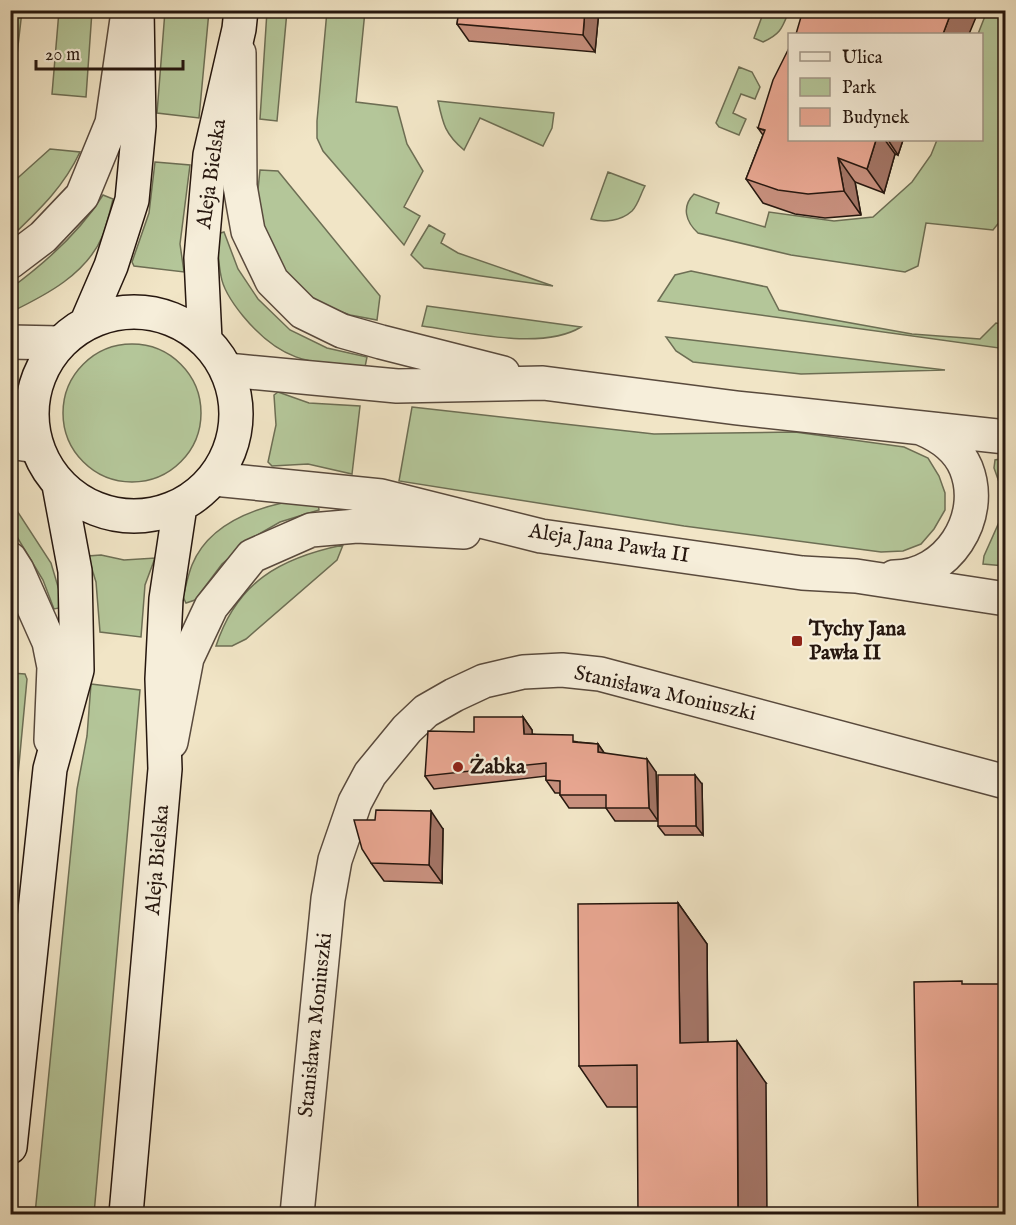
<svg xmlns="http://www.w3.org/2000/svg" width="1016" height="1225" font-family="'IM FELL English',serif">
<style>
.green{fill:#b4c699;stroke:#6d6e54;stroke-width:1.5}
.lines{fill:none;stroke-linecap:round;stroke-linejoin:round}
.minor-casing{stroke:#594a3d;stroke-width:36}
.tertiary-casing{stroke:#594a3d;stroke-width:36}
.secondary-casing{stroke:#26170f;stroke-width:36}
.minor{stroke:#f6eeda;stroke-width:33}
.tertiary{stroke:#f6eeda;stroke-width:33}
.secondary{stroke:#f6eeda;stroke-width:33}
.wall{fill:#c8907e;stroke:#26170f;stroke-width:1.5}
.shaded-wall{fill:#a37566;stroke:#26170f;stroke-width:1.5}
.building{fill:#e9a792;stroke:#26170f;stroke-width:1.5}
.poi-dot{fill:#8f2418;stroke:#f6eeda;stroke-width:2}
.labels{text-anchor:middle;dominant-baseline:central;stroke-width:4.5;stroke-linejoin:round;paint-order:stroke}
.street-label{font-size:21px;fill:#26170f;stroke:#f6eeda}
.poi-label{font-size:21px;font-weight:bold;fill:#26170f;stroke:#f6eeda;text-anchor:start}
</style>
<rect width="100%" height="100%" fill="#f1e5c6"/>
<filter id="stains"><feTurbulence type="fractalNoise" baseFrequency=".00333" numOctaves="4"/><feColorMatrix values="0 0 0 0 .2 0 0 0 0 .09 0 0 0 0 .02 0 0 0 .5 -.17"/></filter>
<radialGradient id="worn" r=".72"><stop offset=".6" stop-color="#630" stop-opacity="0"/><stop offset="1" stop-color="#630" stop-opacity=".3"/></radialGradient>
<path class="green" d="M 10,11 L 22,11 L 15,72 L 11,72 Z
M 59,11 L 92,11 L 86,97 L 52,94 Z
M 165,11 L 209,11 L 199,118 L 157,113 Z
M 267,11 L 287,11 L 277,121 L 260,119 Z
M 327,11 L 365,11 L 356,102 L 397,107 L 407,144 L 423,171 L 404,207 L 420,216 L 404,245 L 323,151 L 317,138 L 317,121 Z
M 764,11 L 789,11 C 782,28 781,34 763,42 L 754,38 Z
M 987,11 L 1006,11 L 1005,215 L 993,230 L 926,223 L 918,266 L 905,272 L 791,255 L 698,233 C 686,222 681,207 694,194 L 719,203 L 716,213 L 765,227 L 769,212 L 834,221 L 873,217 L 912,182 L 931,155 L 937,140 L 982,140 L 982,34 L 978,34 Z
M 739,67 L 752,72 L 760,87 L 755,99 L 741,94 L 733,113 L 746,119 L 739,135 L 719,127 L 716,123 Z
M 438,101 L 554,113 L 552,128 L 543,146 L 480,118 L 464,150 C 445,134 443,124 438,101 Z
M 50,149 L 80,152 C 63,188 39,210 11,237 L 11,184 Z
M 155,162 L 190,165 L 180,244 L 184,272 L 134,266 L 132,262 L 149,213 Z
M 260,170 L 278,171 L 380,296 L 377,320 L 350,315 L 325,306 L 302,290 L 285,273 L 261,223 L 257,199 Z
M 608,172 L 645,186 C 641,193 638,205 632,211 C 621,221 604,223 591,219 Z
M 103,195 L 113,199 C 110,211 107,224 103,235 C 87,274 46,295 11,312 L 11,288 C 45,263 80,232 103,195 Z
M 429,225 L 445,234 L 441,243 L 458,253 L 553,286 L 424,268 L 411,255 Z
M 224,232 L 238,269 L 258,299 L 290,330 L 327,348 L 367,357 L 365,367 C 308,363 281,362 243,316 C 234,305 223,289 221,276 C 218,262 218,248 217,234 Z
M 691,271 L 767,287 L 779,310 L 912,334 L 980,339 L 996,323 L 1002,324 L 999,348 L 658,301 L 675,275 Z
M 427,306 L 581,327 C 542,351 467,332 422,326 Z
M 666,337 L 945,370 L 801,374 L 693,362 L 676,351 Z
M63 413a69 69 0 1 1 138 0a69 69 0 1 1-138 0Z
M 278,392 L 309,403 L 360,406 L 352,474 L 308,464 L 272,466 L 268,462 L 276,425 L 274,395 Z
M 412,407 L 654,434 L 795,432 L 904,447 L 928,458 L 939,476 L 945,493 L 945,510 L 934,529 L 921,544 L 903,551 L 881,552 L 684,526 L 399,481 Z
M 1005,458 L 1006,458 L 1005,566 L 983,564 L 984,556 L 1000,520 L 999,482 L 994,468 L 995,460 Z
M 10,500 L 51,563 L 64,607 L 54,609 L 43,580 L 11,527 Z
M 282,503 L 318,503 L 319,510 L 280,522 L 252,538 L 222,564 L 195,600 L 186,603 L 183,597 C 186,586 188,575 192,565 C 207,528 247,511 282,503 Z
M 343,545 L 337,560 L 246,639 L 232,646 L 216,646 C 237,582 280,558 343,545 Z
M 101,555 L 124,560 L 155,558 L 145,585 L 141,637 L 100,632 L 96,582 L 88,556 Z
M 11,673 L 25,674 L 27,679 L 11,850 Z
M 91,684 L 140,690 L 94,1214 L 35,1214 L 77,789 L 87,736 Z"/>
<g class="lines">
<defs>
<path id="minor" d="M 297,1214 L 328,899 L 335,860 L 355,802 L 370,774 L 407,729 L 426,711 L 454,695 L 484,681 L 523,672 L 562,670 L 600,674 L 1006,782"/>
<path id="tertiary" d="M 239,53 L 240,186 L 248,231 L 272,281 L 303,312 L 342,331 L 381,342 L 503,373
M 10,262 L 43,237 L 82,196 L 112,123 L 128,12
M 10,342 L 60,343
M 227,370 L 397,386 L 543,383 L 737,408 L 1006,437
M 10,442 L 36,446
M 214,479 L 381,496 L 541,536 L 802,573 L 856,576 L 1006,599
M 10,559 L 17,570 L 49,642 L 54,667 L 51,740
M 894,577 C 947,577 986,518 966,468 C 958,449 942,437 923,429
M 171,742 L 187,658 L 211,607 L 252,556 L 311,530 L 357,526 L 464,532"/>
<path id="secondary" d="M32 414a102 102 0 1 1 204 0a102 102 0 1 1-204 0Z
M 86,324 L 111,266 L 132,200 L 139,126 L 137,10
M 205,340 L 201,258 L 210,155 L 239,29 L 241,10
M 10,1147 L 50,769 L 77,670 L 75,571 L 59,485
M 126,1214 L 165,769 L 162,679 L 166,599 L 180,506"/>
</defs>
<use href="#minor" class="minor-casing"/>
<use href="#tertiary" class="tertiary-casing"/>
<use href="#secondary" class="secondary-casing"/>
<use href="#minor" class="minor"/>
<use href="#tertiary" class="tertiary"/>
<use href="#secondary" class="secondary"/>
</g>
<path class="wall" d="M 459,10 L 599,10 L 595,52 L 469,41 L 457,24 Z
M 758,128 L 789,140 L 903,140 L 898,155 L 895,154 L 884,193 L 855,182 L 861,215 L 825,218 L 795,214 L 763,203 L 746,179 L 763,135 Z
M 523,717 L 532,730 L 532,734 L 578,742 L 598,744 L 604,753 L 656,772 L 658,821 L 615,821 L 606,808 L 569,808 L 560,795 L 560,793 L 555,793 L 546,780 L 546,776 L 434,789 L 425,776 L 474,732 Z
M 702,784 L 703,835 L 665,835 L 658,826 Z
M 443,829 L 442,883 L 384,881 L 371,863 Z
M 678,903 L 707,944 L 708,1042 L 766,1083 L 637,1107 L 607,1107 L 579,1066 Z"/>
<path class="shaded-wall" d="M 585,10 L 599,10 L 595,52 L 583,35 Z
M 952,10 L 979,10 L 969,34 L 943,34 Z
M 876,140 L 885,140 L 895,154 L 884,193 L 867,169 Z
M 888,140 L 903,140 L 898,155 Z
M 838,158 L 855,182 L 861,215 L 844,191 Z
M 523,717 L 532,730 L 533,747 L 524,734 Z
M 598,744 L 607,757 L 598,752 Z
M 647,759 L 656,772 L 658,821 L 649,808 Z
M 695,775 L 702,784 L 703,835 L 696,826 Z
M 431,811 L 443,829 L 442,883 L 429,865 Z
M 678,903 L 707,944 L 708,1084 L 680,1043 Z
M 737,1041 L 766,1083 L 767,1215 L 738,1215 Z"/>
<path class="building" d="M 459,10 L 585,10 L 583,35 L 457,24 Z
M 803,10 L 952,10 L 943,34 L 796,34 Z
M 789,48 L 789,140 L 876,140 L 867,169 L 838,158 L 844,191 L 808,194 L 778,190 L 746,179 L 765,130 L 758,128 L 773,80 Z
M 474,717 L 523,717 L 524,734 L 573,735 L 573,742 L 598,744 L 598,752 L 647,759 L 649,808 L 606,808 L 606,795 L 560,795 L 560,781 L 546,780 L 546,763 L 425,776 L 428,731 L 474,732 Z
M 658,775 L 695,775 L 696,826 L 658,826 Z
M 376,810 L 431,811 L 429,865 L 371,863 L 362,849 L 354,820 L 375,820 Z
M 678,903 L 680,1043 L 737,1041 L 738,1215 L 638,1215 L 637,1065 L 579,1066 L 578,904 Z
M 962,981 L 962,984 L 1005,984 L 1005,1215 L 918,1215 L 914,982 Z"/>
<g class="poi-dot">
<rect x="791" y="635" width="12" height="12" rx="3"/>
<circle cx="458" cy="767" r="6"/>
</g>
<g class="labels">
<g class="street-label">
<text transform="translate(212 174) rotate(-82)">Aleja Bielska</text>
<text transform="translate(609 544) rotate(9)">Aleja Jana Pawła II</text>
<text transform="translate(665 694) rotate(13)">Stanisława Moniuszki</text>
<text transform="translate(158 860) rotate(-85)">Aleja Bielska</text>
<text transform="translate(316 1025) rotate(-84)">Stanisława Moniuszki</text>
</g>
<g class="poi-label">
<text x="809" y="629">Tychy Jana<tspan x="809" dy="24">Pawła II</tspan></text>
<text x="470" y="767">Żabka</text>
</g>
</g>
<rect width="1016" height="1225" fill="none" stroke="#f1e5c6" stroke-width="36"/>
<rect x="12" y="12" width="992" height="1201" fill="none" stroke="#26170f" stroke-width="3"/>
<rect x="18" y="18" width="980" height="1189" fill="none" stroke="#26170f" stroke-width="1.5"/>
<rect x="788" y="33" width="195" height="108" fill="#f6eeda" stroke="#a39889" stroke-width="1.5"/>
<rect x="800" y="52" width="30" height="9" fill="#f6eeda" stroke="#a39889" stroke-width="1.5"/>
<text x="842" y="63" font-size="18" fill="#26170f">Ulica</text>
<rect x="800" y="78" width="30" height="18" fill="#b4c699" stroke="#a39889" stroke-width="1.5"/>
<text x="842" y="93" font-size="18" fill="#26170f">Park</text>
<rect x="800" y="108" width="30" height="18" fill="#e9a792" stroke="#a39889" stroke-width="1.5"/>
<text x="842" y="123" font-size="18" fill="#26170f">Budynek</text>
<path d="M36 60v9h147v-9" fill="none" stroke="#26170f" stroke-width="3"/>
<text x="45" y="60" font-size="18" fill="#26170f" stroke="#f6eeda" stroke-width="4.5" paint-order="stroke">20 m</text>
<rect width="100%" height="100%" filter="url(#stains)"/>
<rect width="100%" height="100%" fill="url(#worn)"/>
</svg>
